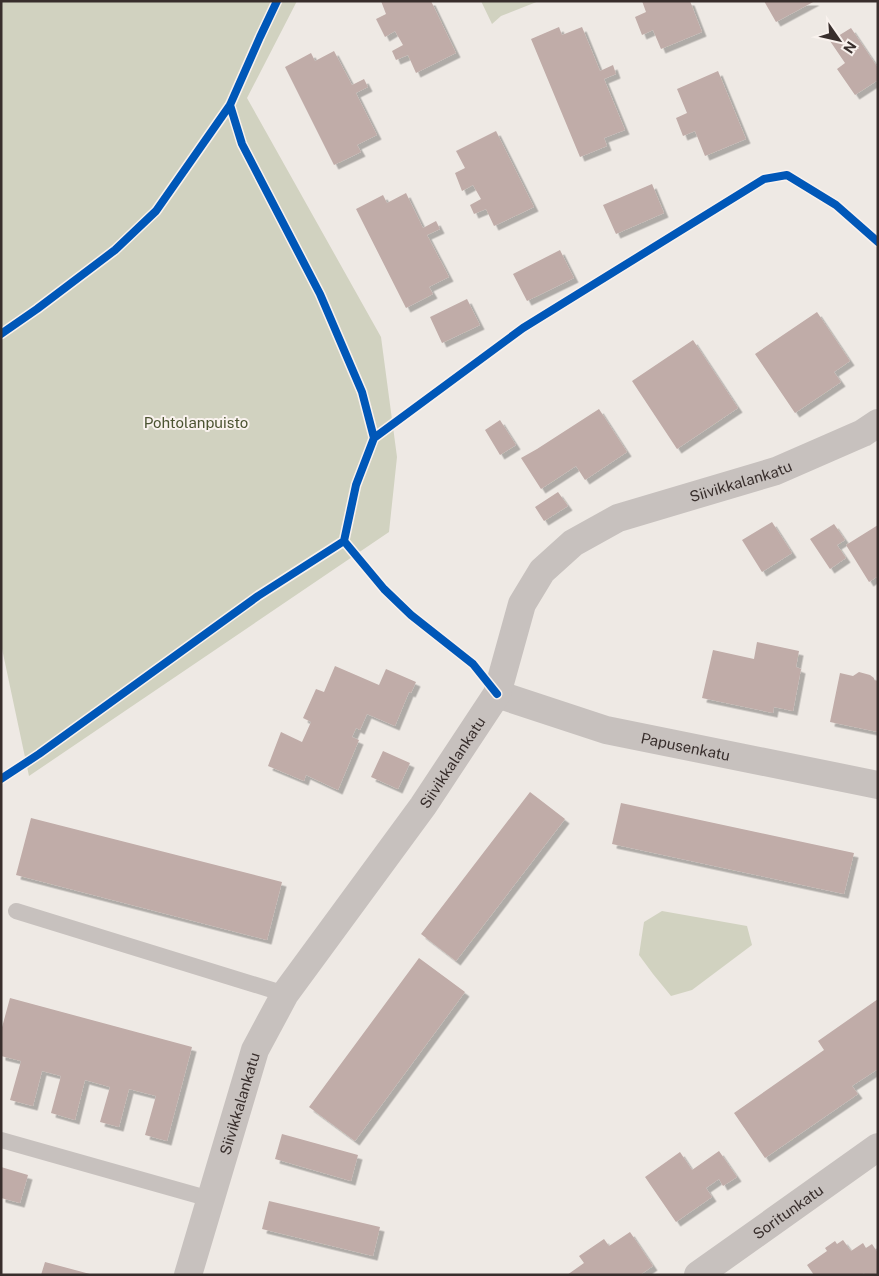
<svg xmlns="http://www.w3.org/2000/svg" width="879" height="1276" font-family="'Public Sans',sans-serif">
<style>
.green{fill:#d1d2c0}
.building{fill:#c0aca8;filter:url(#shadow)}
.lines{fill:none;stroke-linecap:round;stroke-linejoin:round}
.lane{stroke:#c7c1be;stroke-width:16}
.street{stroke:#c7c1be;stroke-width:28}
.cycleway-casing{stroke:#f9f2ee;stroke-width:11}
.cycleway{stroke:#0057b8;stroke-width:8}
.labels{text-anchor:middle;dominant-baseline:central;stroke-width:4;stroke-linejoin:round;paint-order:stroke}
.park-label{font-size:15px;fill:#4c5432;stroke:#f9f2ee}
.street-label{font-size:15px;fill:#382e2c;stroke:#f9f2ee}
</style>
<defs>
<filter id="shadow"><feDropShadow dx="4.5" dy="4.5" stdDeviation="0" flood-color="#0004"/></filter>
</defs>
<rect width="100%" height="100%" fill="#eee9e4"/>
<path class="green" d="M 1,1 L 297,1 L 247,98 L 381,337 L 397,457 L 389,532 L 29,776 L 1,644 Z
M 481,1 L 539,1 L 501,16 L 492,24 Z
M 662,911 L 747,926 L 752,945 L 692,990 L 671,996 L 653,974 L 639,955 L 644,922 Z"/>
<path class="building" d="M 381,1 L 431,1 L 456,53 L 416,73 L 408,55 L 396,60 L 392,51 L 403,45 L 395,31 L 385,37 L 376,19 L 386,14 Z
M 642,1 L 690,1 L 702,32 L 661,49 L 653,30 L 642,35 L 635,17 L 646,12 Z
M 764,1 L 815,1 L 776,22 Z
M 559,27 L 562,35 L 582,27 L 600,71 L 613,65 L 616,74 L 604,79 L 625,130 L 604,138 L 607,146 L 580,157 L 531,39 Z
M 851,28 L 878,68 L 878,80 L 855,95 L 837,69 L 845,63 L 830,41 Z
M 334,51 L 352,85 L 364,79 L 368,87 L 356,93 L 377,135 L 357,145 L 361,152 L 334,165 L 285,67 L 311,53 L 315,61 Z
M 718,71 L 746,139 L 705,156 L 695,131 L 683,136 L 676,118 L 687,113 L 677,89 Z
M 496,131 L 534,207 L 494,226 L 486,209 L 474,214 L 470,205 L 481,199 L 473,185 L 462,191 L 455,173 L 465,168 L 456,151 Z
M 652,184 L 664,213 L 616,234 L 603,205 Z
M 406,193 L 423,228 L 436,221 L 440,229 L 427,235 L 449,277 L 429,287 L 433,294 L 406,308 L 356,209 L 383,195 L 387,203 Z
M 560,250 L 574,278 L 527,301 L 513,274 Z
M 467,299 L 480,325 L 442,343 L 430,317 Z
M 817,312 L 850,361 L 834,372 L 841,382 L 795,413 L 755,354 Z
M 693,340 L 738,408 L 677,449 L 632,381 Z
M 599,409 L 627,452 L 585,480 L 576,466 L 541,489 L 521,458 L 537,449 Z
M 500,420 L 516,445 L 500,455 L 485,430 Z
M 558,492 L 568,506 L 544,521 L 535,507 Z
M 772,522 L 792,553 L 762,572 L 742,540 Z
M 834,524 L 845,540 L 837,545 L 846,558 L 830,569 L 810,539 Z
M 878,525 L 878,576 L 869,582 L 846,545 Z
M 757,642 L 799,651 L 796,667 L 801,669 L 793,711 L 774,707 L 773,713 L 702,698 L 713,650 L 754,659 Z
M 335,666 L 379,685 L 386,669 L 416,682 L 411,693 L 409,692 L 395,726 L 367,714 L 360,730 L 356,728 L 352,737 L 359,740 L 338,790 L 306,775 L 304,781 L 268,766 L 281,732 L 302,742 L 311,722 L 303,718 L 316,689 L 324,692 Z
M 859,672 L 870,675 L 874,678 L 874,680 L 878,681 L 878,732 L 830,722 L 840,673 L 853,676 Z
M 383,751 L 410,763 L 398,789 L 371,777 Z
M 530,792 L 565,819 L 456,961 L 421,934 Z
M 621,803 L 854,853 L 844,894 L 612,844 Z
M 31,818 L 282,882 L 267,940 L 16,875 Z
M 419,958 L 465,992 L 355,1141 L 309,1107 Z
M 10,998 L 192,1047 L 167,1141 L 145,1135 L 156,1096 L 129,1089 L 119,1127 L 100,1122 L 110,1087 L 85,1080 L 75,1120 L 51,1113 L 61,1076 L 42,1071 L 33,1106 L 10,1100 L 21,1061 L 1,1056 L 1,1031 Z
M 878,999 L 878,1069 L 852,1086 L 858,1094 L 765,1158 L 734,1113 L 824,1050 L 818,1041 Z
M 282,1134 L 358,1155 L 351,1181 L 275,1159 Z
M 719,1151 L 737,1177 L 723,1186 L 719,1179 L 706,1188 L 712,1197 L 676,1222 L 645,1177 L 680,1152 L 692,1170 Z
M 1,1167 L 28,1175 L 20,1203 L 1,1198 Z
M 269,1201 L 380,1227 L 373,1256 L 262,1229 Z
M 630,1232 L 653,1266 L 640,1275 L 567,1275 L 584,1263 L 579,1256 L 604,1239 L 609,1246 Z
M 843,1240 L 851,1251 L 863,1243 L 866,1248 L 872,1244 L 878,1253 L 878,1272 L 874,1275 L 865,1275 L 864,1273 L 861,1275 L 814,1275 L 807,1265 L 827,1251 L 825,1248 L 835,1241 L 837,1244 Z
M 45,1262 L 90,1274 L 89,1275 L 41,1275 Z"/>
<g class="lines">
<path class="lane" d="M 16,911 L 285,994
M 1,1140 L 210,1199"/>
<g class="street">
<path id="s1" d="M 497,694 L 606,730 L 878,785"/>
<path id="s2" d="M 188,1275 L 255,1050 L 285,994 L 423,806 L 497,694 L 522,604 L 542,571 L 573,543 L 618,518 L 776,471 L 863,433 L 878,423"/>
<path id="s3" d="M 698,1275 L 878,1147"/>
</g>
<defs>
<path id="cycleway" d="M 230,105 L 242,144 L 320,294 L 362,392 L 374,438 L 356,485 L 344,541 L 384,589 L 411,615 L 473,664 L 497,694
M 1,334 L 37,309 L 115,250 L 156,211 L 230,105 L 260,37 L 277,1
M 374,438 L 523,328 L 764,179 L 787,175 L 836,205 L 878,242
M 1,779 L 39,754 L 258,596 L 344,541"/>
</defs>
<use href="#cycleway" class="cycleway-casing"/>
<use href="#cycleway" class="cycleway"/>
</g>
<g class="labels">
<g class="park-label">
<text x="196" y="422">Pohtolanpuisto</text>
</g>
<g class="street-label">
<text stroke="none"><textPath href="#s2" startOffset="1019">Siivikkalankatu</textPath></text>
<text stroke="none"><textPath href="#s1" startOffset="196">Papusenkatu</textPath></text>
<text stroke="none"><textPath href="#s2" startOffset="584">Siivikkalankatu</textPath></text>
<text stroke="none"><textPath href="#s2" startOffset="179">Siivikkalankatu</textPath></text>
<text stroke="none"><textPath href="#s3" startOffset="110">Soritunkatu</textPath></text>
</g>
</g>
<rect width="879" height="1276" fill="none" stroke="#382e2c" stroke-width="5"/>
<g transform="translate(839 40) rotate(124)" stroke="#f9f2ee" stroke-width="4" paint-order="stroke">
<path d="M0-4L9 19L0 12L-9 19Z" fill="#382e2c"/>
<text y="-8" font-size="14" font-weight="bold" text-anchor="middle" fill="#382e2c">N</text>
</g>
</svg>
